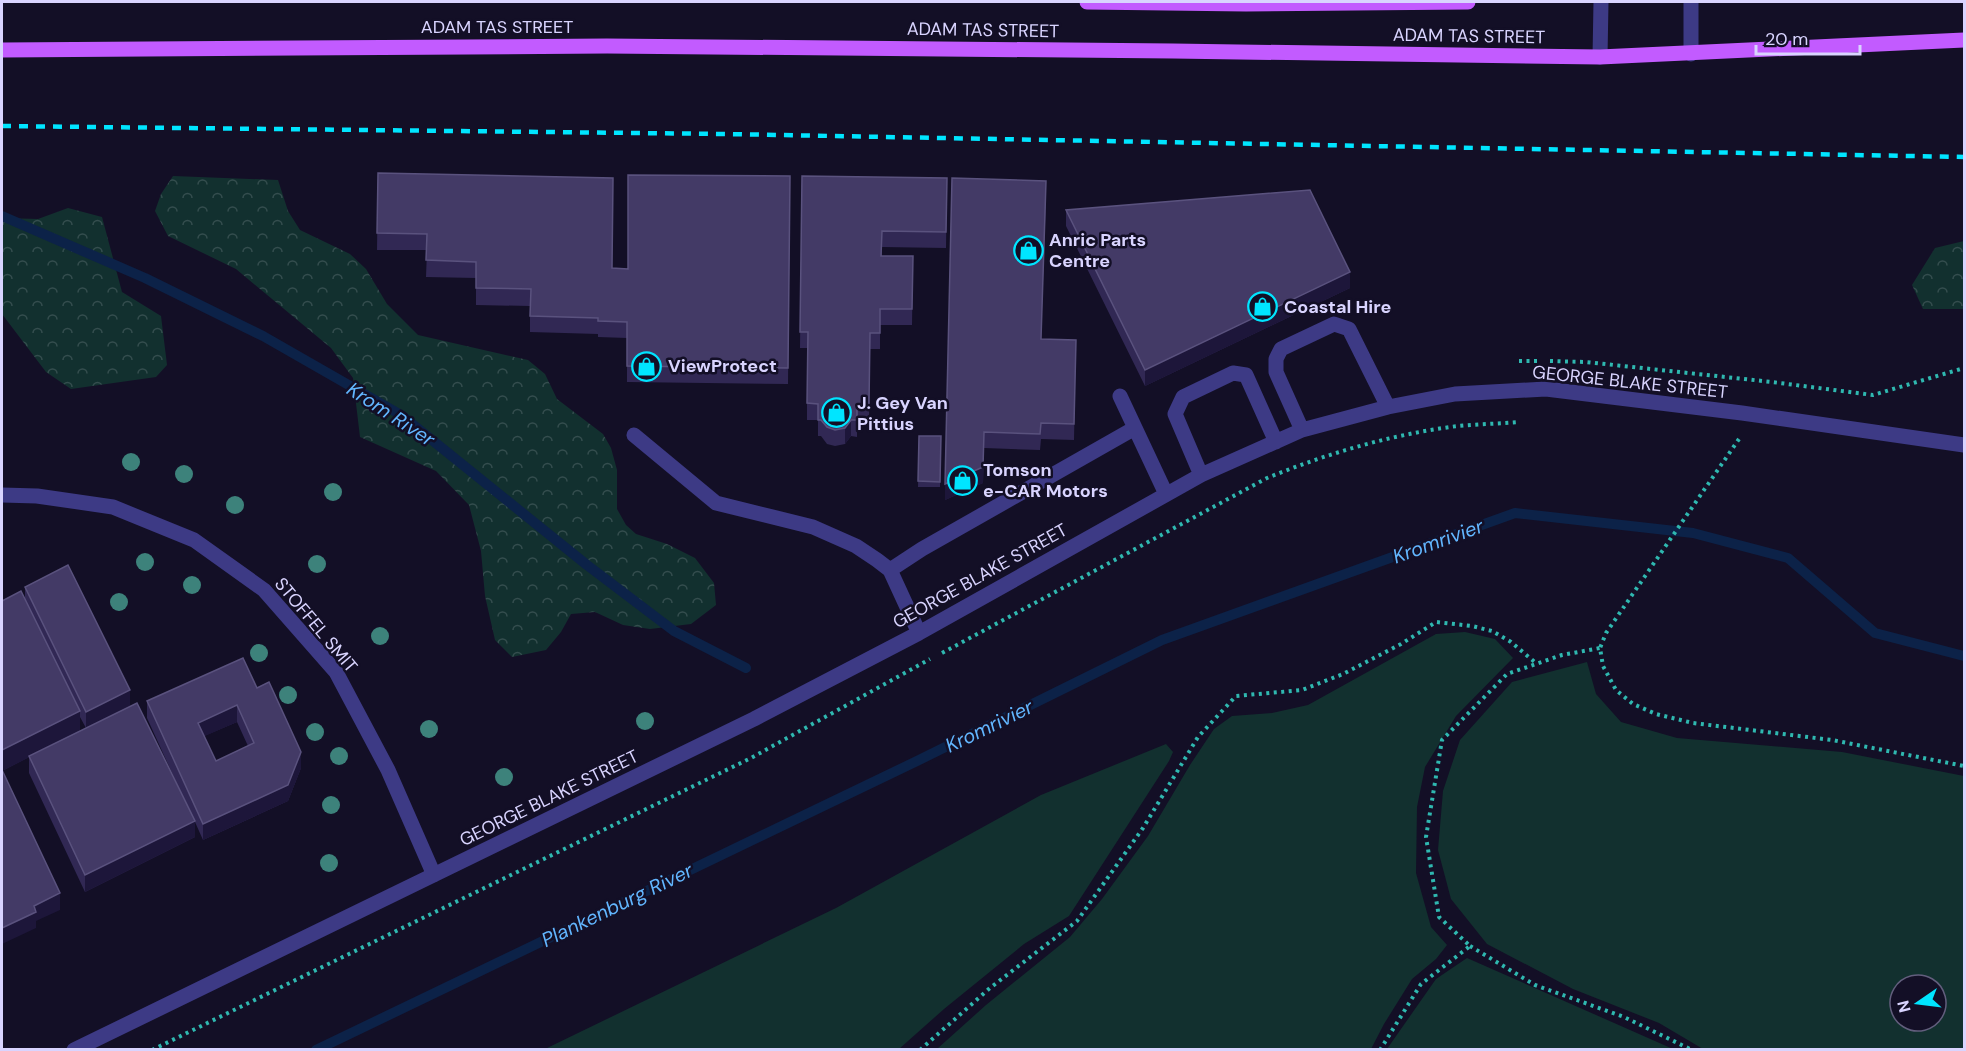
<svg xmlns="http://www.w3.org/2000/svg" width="1966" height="1051" font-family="'DM Sans',sans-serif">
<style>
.grass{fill:#12302f;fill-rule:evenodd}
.forest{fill:url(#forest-crowns)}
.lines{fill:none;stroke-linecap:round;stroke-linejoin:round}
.stream{stroke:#0c2248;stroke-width:10}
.path{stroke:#2fb8b0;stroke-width:4;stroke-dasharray:3 4.5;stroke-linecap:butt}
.minor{stroke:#3d3a85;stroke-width:15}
.major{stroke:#c25bff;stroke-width:15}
.rail{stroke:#00e5ff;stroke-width:4.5;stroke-dasharray:9 8;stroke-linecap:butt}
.tree{fill:#3d827b}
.wall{fill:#312854;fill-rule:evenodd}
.shaded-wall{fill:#1d163a}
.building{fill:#433a66;stroke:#5a527e;stroke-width:1.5;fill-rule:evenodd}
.labels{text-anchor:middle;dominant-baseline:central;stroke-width:5;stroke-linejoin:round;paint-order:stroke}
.street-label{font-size:18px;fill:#d9d4ff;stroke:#130f26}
.poi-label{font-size:18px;font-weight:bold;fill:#d9d4ff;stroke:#130f26;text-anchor:start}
.water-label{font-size:20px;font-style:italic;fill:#62b6ff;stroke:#130f26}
</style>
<defs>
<pattern id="forest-crowns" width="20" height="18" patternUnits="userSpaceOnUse" patternTransform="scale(1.5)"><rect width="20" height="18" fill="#12302f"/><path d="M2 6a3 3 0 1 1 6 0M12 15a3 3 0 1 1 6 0" fill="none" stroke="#344d4e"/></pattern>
</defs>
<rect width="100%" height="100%" fill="#130f26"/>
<path class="grass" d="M 1465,632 L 1495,639 L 1513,658 L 1456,716 L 1425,767 L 1417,807 L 1416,873 L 1431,927 L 1447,945 L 1436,959 L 1412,979 L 1384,1024 L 1371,1049 L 937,1049 L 986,1005 L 1070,937 L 1102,899 L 1148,836 L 1190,765 L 1214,729 L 1232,716 L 1272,713 L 1308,705 L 1436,634 Z
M 1587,662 L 1596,694 L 1621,722 L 1677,738 L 1842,752 L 1964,776 L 1964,1049 L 1703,1049 L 1659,1023 L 1573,989 L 1487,944 L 1451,899 L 1438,850 L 1443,791 L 1460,740 L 1512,682 ZM 1900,985 L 1936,985 L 1936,1021 L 1900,1021 Z
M 1166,744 L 1173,752 L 1169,761 L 1069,916 L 1024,944 L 944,1009 L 899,1049 L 545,1049 L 836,908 L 1041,795 Z
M 1467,958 L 1673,1049 L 1387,1049 L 1436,979 Z"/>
<path class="forest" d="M 173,176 L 278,180 L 288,211 L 300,230 L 350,254 L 366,269 L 387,304 L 418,335 L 528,360 L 545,374 L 557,399 L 603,434 L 611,448 L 617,470 L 617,509 L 626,525 L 636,534 L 667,544 L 695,558 L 714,583 L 716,605 L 691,624 L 650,629 L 623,625 L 595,612 L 571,614 L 561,632 L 546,650 L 512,657 L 495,640 L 485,596 L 481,551 L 469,505 L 436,471 L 360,437 L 353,378 L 331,348 L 236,269 L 168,236 L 155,211 L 161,194 Z
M 68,208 L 102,217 L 122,292 L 161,316 L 167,365 L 156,377 L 71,389 L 46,372 L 2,314 L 2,218 L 38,219 Z
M 1964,241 L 1964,309 L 1923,309 L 1912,285 L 1935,248 Z"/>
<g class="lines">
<path class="stream" d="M 2,216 L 145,278 L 263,336 L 401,415 L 587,565 L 674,631 L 746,668
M 316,1050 L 917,761 L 1162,640 L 1515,513 L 1693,533 L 1788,558 L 1875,633 L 1964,656"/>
<path class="path" d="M 1519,361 L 1539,361
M 1550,361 L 1586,362 L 1772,382 L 1873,395 L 1964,368
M 1739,439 L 1606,633 L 1600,648 L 1603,666 L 1616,690 L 1633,704 L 1656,714 L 1693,723 L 1832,740 L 1964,766
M 942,653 L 1267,478 C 1326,454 1386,436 1450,427 C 1472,424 1496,424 1519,422
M 1470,946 L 1535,985 L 1624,1017 L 1692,1050
M 152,1050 L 751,758 L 930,659
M 920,1050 L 990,988 L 1077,921 L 1143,828 L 1198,737 L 1236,696 L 1302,690 L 1343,674 L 1401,644 L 1436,622 L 1472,626 L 1492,631 L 1511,642 L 1537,664
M 1380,1050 L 1421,984 L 1470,946 L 1439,917 L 1426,837 L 1442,740 L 1507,674 L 1562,655 L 1600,648"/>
<path class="minor" d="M 1691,54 L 1691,2
M 1600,57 L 1601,2
M 1120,396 L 1166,494
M 1302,430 L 1276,372 L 1276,359 L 1281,349 L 1334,324 L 1349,329 L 1388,407
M 634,435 L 716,503 L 813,527 L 856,546 L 877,560 L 890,570 L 919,633
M 1201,475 L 1175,414 L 1183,397 L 1233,373 L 1246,375 L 1276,442
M 2,495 L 37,496 L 113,507 L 194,540 L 264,590 L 336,672 L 388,770 L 434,875
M 890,570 L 922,549 L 1135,428
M 74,1050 L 754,719 L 919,633 L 1201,475 L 1302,430 L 1388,407 L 1455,394 L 1546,389 L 1742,413 L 1964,445"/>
<path class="major" d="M 1087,2 L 1246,4 L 1468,2
M 2,50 L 607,46 L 1173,51 L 1600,57 L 1964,40"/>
<path class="rail" d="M 2,126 L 726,134 L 1964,157"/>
</g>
<g class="tree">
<circle cx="131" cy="462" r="9"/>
<circle cx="184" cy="474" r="9"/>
<circle cx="333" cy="492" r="9"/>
<circle cx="235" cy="505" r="9"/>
<circle cx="145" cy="562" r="9"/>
<circle cx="317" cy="564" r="9"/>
<circle cx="192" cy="585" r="9"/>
<circle cx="119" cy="602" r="9"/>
<circle cx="380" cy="636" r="9"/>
<circle cx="259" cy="653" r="9"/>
<circle cx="288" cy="695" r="9"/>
<circle cx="645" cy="721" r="9"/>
<circle cx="429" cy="729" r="9"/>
<circle cx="315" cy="732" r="9"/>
<circle cx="339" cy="756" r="9"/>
<circle cx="504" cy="777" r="9"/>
<circle cx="331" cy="805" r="9"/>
<circle cx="329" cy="863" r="9"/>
</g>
<path class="wall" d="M 378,173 L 612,268 L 628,269 L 790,176 L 788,384 L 627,382 L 627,338 L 598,337 L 598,334 L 530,332 L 530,306 L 476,305 L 476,278 L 426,277 L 427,250 L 377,250 Z
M 802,176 L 947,178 L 946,248 L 882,247 L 882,256 L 913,256 L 912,325 L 880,325 L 880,349 L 870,349 L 869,421 L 857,420 L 857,437 L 851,436 L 845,444 L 835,446 L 827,444 L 821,436 L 818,436 L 818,420 L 807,420 L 807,348 L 800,348 Z
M 1046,197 L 1041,339 L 1076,340 L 1074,440 L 1041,439 L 1040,450 L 984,448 L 983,483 L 945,500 Z
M 1066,210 L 1350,288 L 1145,386 L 1066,226 Z
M 919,436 L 941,436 L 940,487 L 918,487 Z
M 25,587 L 130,706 L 188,808 L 147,718 L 147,701 L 257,688 L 301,768 L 288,801 L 203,840 L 195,822 L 195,837 L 85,892 L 29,773 L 29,757 L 2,771 L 2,601 L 25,597 ZM 80,717 L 86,728 L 80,731 ZM 237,722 L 248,746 L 216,761 L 204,736 Z"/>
<path class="shaded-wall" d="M 1350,272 L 1350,288 L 1145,386 L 1145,370 Z
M 851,420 L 851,436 L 845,444 L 845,428 Z
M 984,432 L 983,483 L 945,500 L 945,484 Z
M 130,690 L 130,707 L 86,728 L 86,712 Z
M 237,705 L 237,722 L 198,739 L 198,723 Z
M 80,711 L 80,732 L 2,771 L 2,750 Z
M 301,752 L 301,768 L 288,801 L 203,840 L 203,824 Z
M 195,821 L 195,837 L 85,892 L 85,875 Z
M 60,893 L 60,910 L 36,921 L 36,928 L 2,944 L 2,928 L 34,906 Z"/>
<path class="building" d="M 378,173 L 613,178 L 612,268 L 628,269 L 628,175 L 790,176 L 788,368 L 627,366 L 627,322 L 598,321 L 598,318 L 530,316 L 531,289 L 476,288 L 476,262 L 426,260 L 427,234 L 377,233 Z
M 802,176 L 947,178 L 946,232 L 882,231 L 881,256 L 913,256 L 912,309 L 880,309 L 880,333 L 870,333 L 869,404 L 857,404 L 857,420 L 851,420 L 845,428 L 835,430 L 827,427 L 821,420 L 818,420 L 818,404 L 807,403 L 808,332 L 800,332 Z
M 952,178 L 1046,181 L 1041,339 L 1076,340 L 1074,424 L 1041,423 L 1040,434 L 984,432 L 983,467 L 945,484 Z
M 1310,190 L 1350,272 L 1145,370 L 1066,210 Z
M 919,436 L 941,436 L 940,482 L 918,481 Z
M 68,565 L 130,690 L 86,712 L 25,587 Z
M 21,591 L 80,711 L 2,750 L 2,601 Z
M 243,658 L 257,688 L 269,682 L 301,752 L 288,785 L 203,824 L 147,701 ZM 237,705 L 254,743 L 216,761 L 198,723 Z
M 137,703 L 195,821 L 85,875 L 29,756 Z
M 3,772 L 60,893 L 34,906 L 36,912 L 2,928 L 2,773 Z"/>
<defs>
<symbol id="shop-ring" viewBox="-11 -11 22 22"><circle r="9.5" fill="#130f26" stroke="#00e5ff" stroke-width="1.5"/><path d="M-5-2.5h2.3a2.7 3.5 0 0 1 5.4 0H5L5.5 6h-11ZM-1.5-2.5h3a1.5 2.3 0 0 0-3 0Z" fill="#00e5ff"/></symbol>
</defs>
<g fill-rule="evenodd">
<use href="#shop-ring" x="1012" y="234" width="33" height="33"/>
<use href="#shop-ring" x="1246" y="290" width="33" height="33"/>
<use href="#shop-ring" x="630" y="350" width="33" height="33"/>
<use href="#shop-ring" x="820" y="396" width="33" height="33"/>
<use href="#shop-ring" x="946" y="464" width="33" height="33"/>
</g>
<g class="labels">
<g class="street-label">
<text x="497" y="27">ADAM TAS STREET</text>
<text transform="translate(983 30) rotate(1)">ADAM TAS STREET</text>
<text transform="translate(1469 36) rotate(1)">ADAM TAS STREET</text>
<text transform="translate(1630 382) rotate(6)">GEORGE BLAKE STREET</text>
<text transform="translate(980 576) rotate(-29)">GEORGE BLAKE STREET</text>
<text transform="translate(316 625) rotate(50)">STOFFEL SMIT</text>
<text transform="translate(549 798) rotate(-26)">GEORGE BLAKE STREET</text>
</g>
<g class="poi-label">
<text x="1049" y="240">Anric Parts<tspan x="1049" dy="21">Centre</tspan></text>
<text x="1284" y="307">Coastal Hire</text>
<text x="668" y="366">ViewProtect</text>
<text x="857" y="403">J. Gey Van<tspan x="857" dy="21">Pittius</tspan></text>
<text x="983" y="470">Tomson<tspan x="983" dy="21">e-CAR Motors</tspan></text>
</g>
<g class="water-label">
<text transform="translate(391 414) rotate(33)">Krom River</text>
<text transform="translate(1438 541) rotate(-20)">Kromrivier</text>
<text transform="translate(989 726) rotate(-26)">Kromrivier</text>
<text transform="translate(617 905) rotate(-26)">Plankenburg River</text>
</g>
</g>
<rect width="1966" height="1051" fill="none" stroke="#d9d4ff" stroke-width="6"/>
<g transform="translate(1918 1003) rotate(256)"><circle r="28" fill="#130f26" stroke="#625e7d" stroke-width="1.5"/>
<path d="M0-4.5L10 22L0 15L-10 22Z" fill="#00e5ff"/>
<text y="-9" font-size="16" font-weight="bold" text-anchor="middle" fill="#d9d4ff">N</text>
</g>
<path d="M1756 45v9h104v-9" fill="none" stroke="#d9d4ff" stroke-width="3"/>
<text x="1765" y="45" font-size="18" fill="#d9d4ff" stroke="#130f26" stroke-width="4.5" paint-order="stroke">20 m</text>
</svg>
